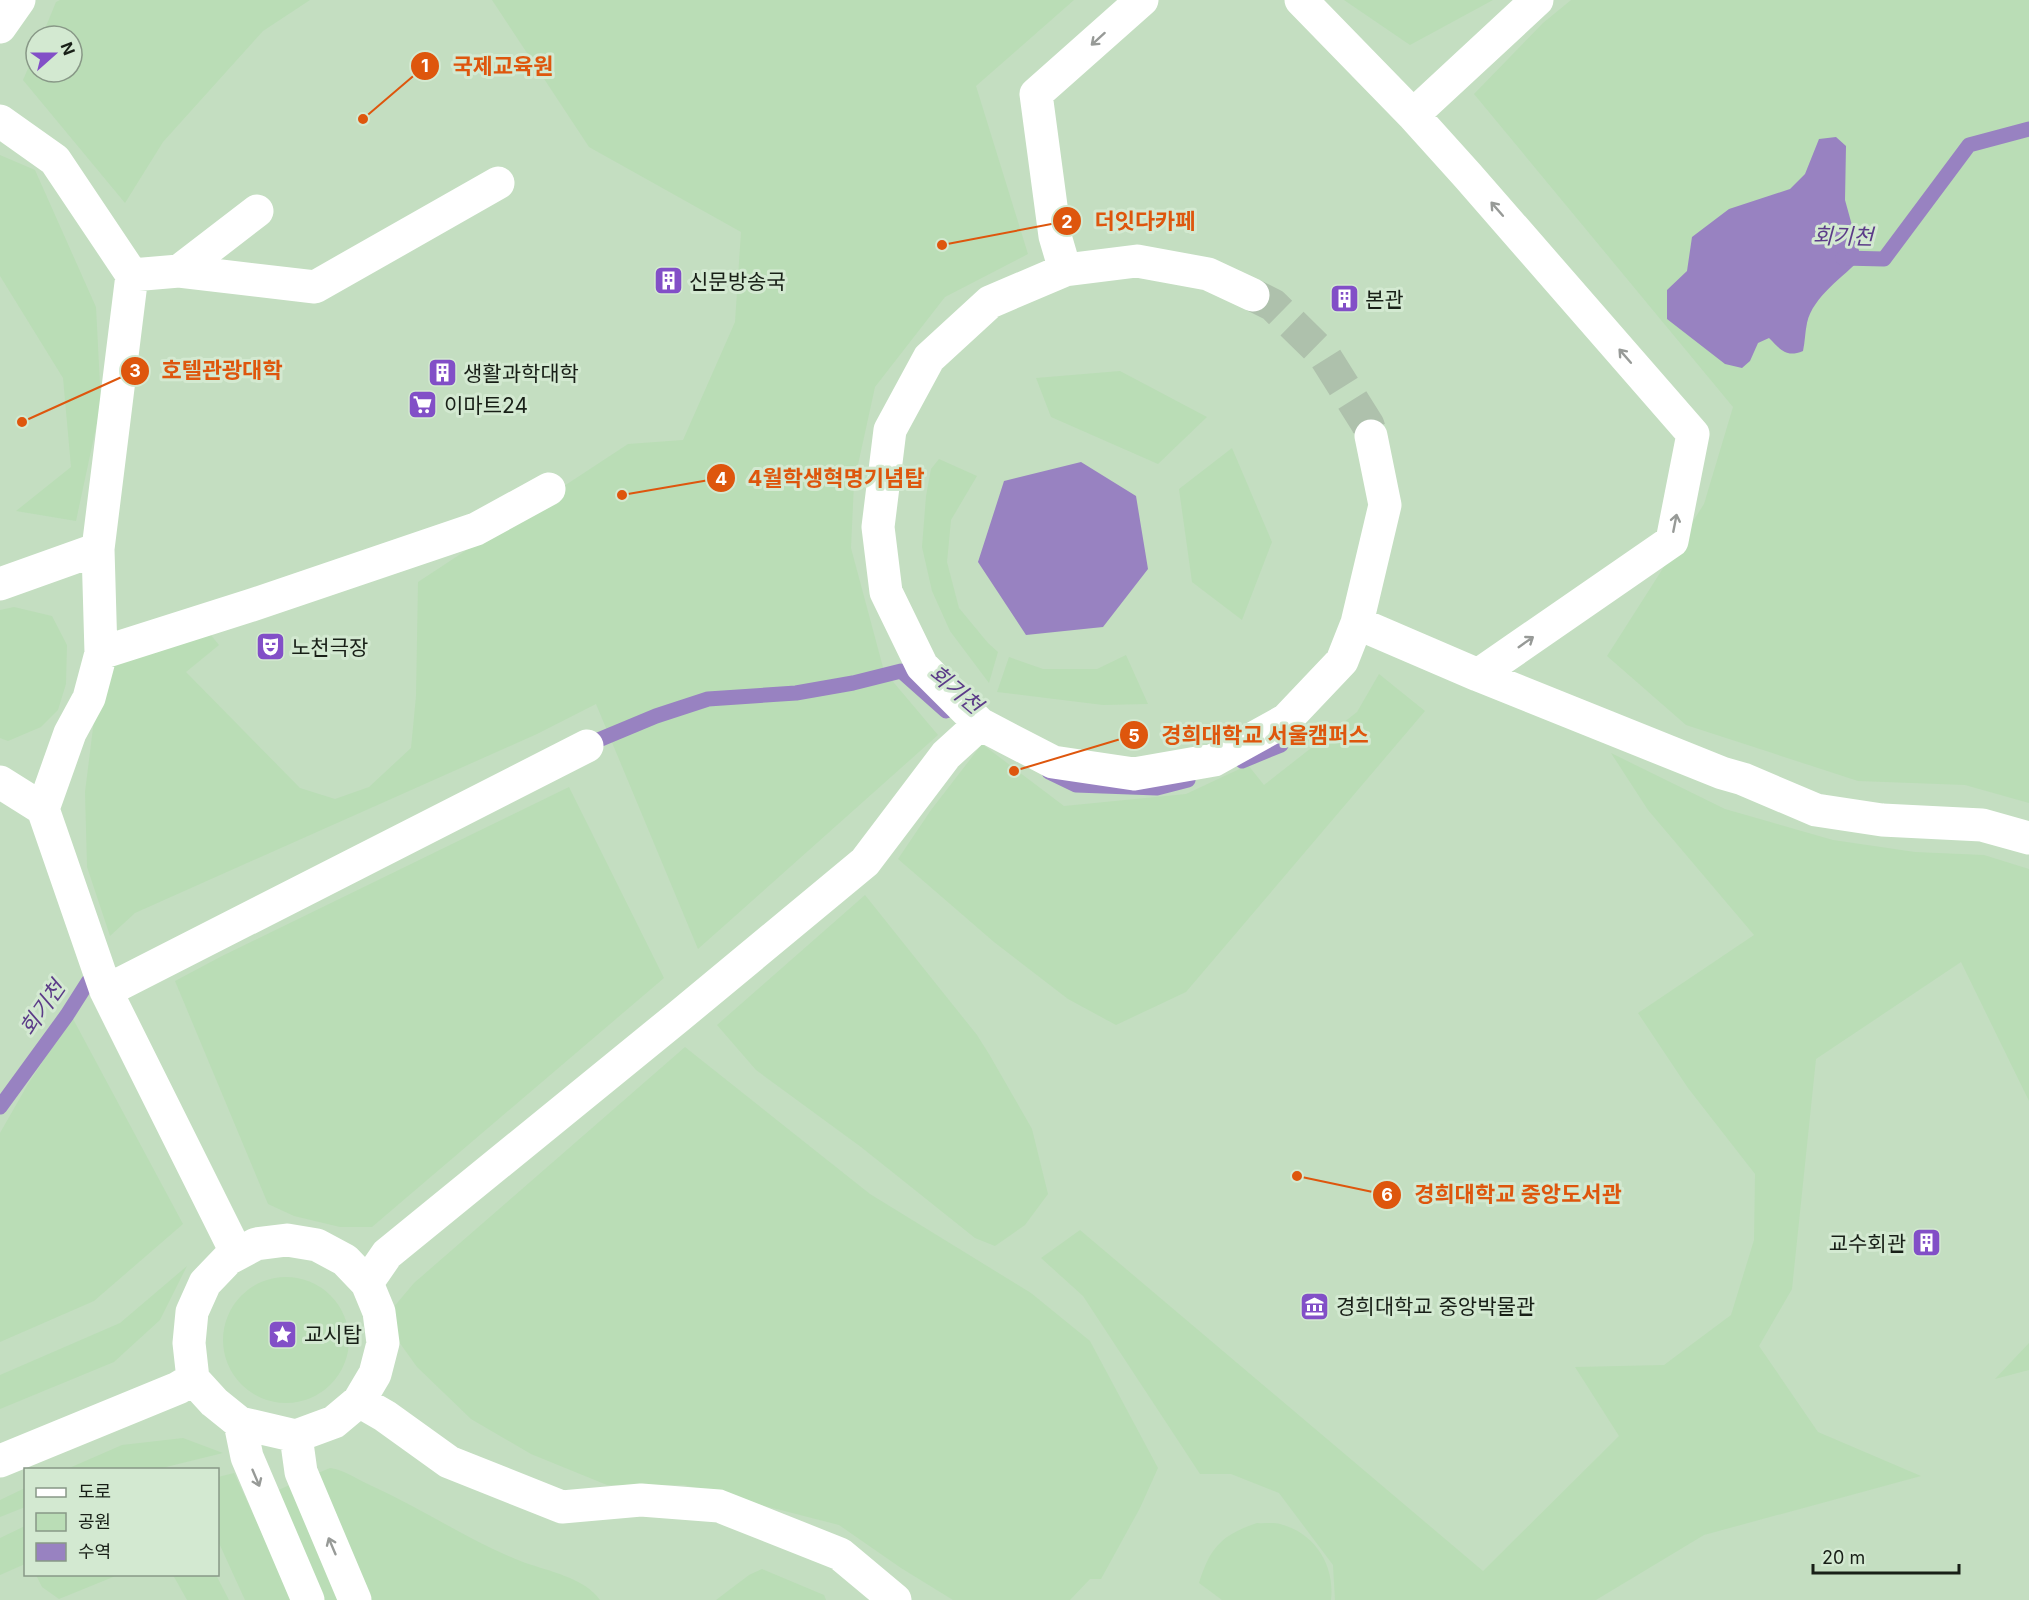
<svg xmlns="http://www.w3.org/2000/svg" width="2029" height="1600" font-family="Inter,'Noto Sans KR',sans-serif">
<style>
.built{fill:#c4dec1;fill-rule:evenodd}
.green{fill:#baddb6}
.water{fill:#9882c1}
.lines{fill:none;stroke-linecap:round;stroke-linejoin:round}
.stream{stroke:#9882c1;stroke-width:15}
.minor-tunnel{stroke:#aec1ac;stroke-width:33;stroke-dasharray:33 16;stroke-linecap:butt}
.minor{stroke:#fff;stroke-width:33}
.oneway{stroke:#979a97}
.labels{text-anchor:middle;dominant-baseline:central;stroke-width:6;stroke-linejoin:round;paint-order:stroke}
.poi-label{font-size:21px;fill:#181f17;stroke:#d3e9d1;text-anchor:start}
.water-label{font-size:22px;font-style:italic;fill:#5b3b88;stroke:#d3e9d1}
.leader{fill:none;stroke:#de560d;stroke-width:2}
.callout-dot{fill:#de560d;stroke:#d3e9d1;stroke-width:2}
.mark-label{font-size:18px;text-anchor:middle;font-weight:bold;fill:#fff}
.callout-label{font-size:22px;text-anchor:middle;font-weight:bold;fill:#de560d;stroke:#d3e9d1;stroke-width:6;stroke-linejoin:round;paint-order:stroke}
</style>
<rect width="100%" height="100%" fill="#d3e9d1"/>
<path class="built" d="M 0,0 L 2029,0 L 2029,1600 L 0,1600 ZM 36,36 L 72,36 L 72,72 L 36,72 ZM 26,1470 L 218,1470 L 218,1574 L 26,1574 Z"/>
<path class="green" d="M 60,0 L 310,0 L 263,31 L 163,142 L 125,203 L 23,80 L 36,50 L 36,72 L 72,72 L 72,36 L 42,36 L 56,2 Z
M 492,0 L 1074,0 L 976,86 L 1028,254 L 945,297 L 875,387 L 854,483 L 851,548 L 884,671 L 938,735 L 698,949 L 596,704 L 537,734 L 135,913 L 110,936 L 87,867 L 85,792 L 95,712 L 112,664 L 206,629 L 219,645 L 186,672 L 300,788 L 335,799 L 369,787 L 411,748 L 416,696 L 418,582 L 628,444 L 683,440 L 735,322 L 741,232 L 589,147 Z
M 1344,0 L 1493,0 L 1410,45 Z
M 1571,0 L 2029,0 L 2029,803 L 1965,785 L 1858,781 L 1686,725 L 1607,656 L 1704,504 L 1733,407 L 1474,94 L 1543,23 Z
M 0,155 L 35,170 L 96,307 L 101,404 L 76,521 L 16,511 L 71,467 L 63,378 L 0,276 Z
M 1120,371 L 1207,417 L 1158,464 L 1051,417 L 1036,378 Z
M 1232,448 L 1272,542 L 1242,620 L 1192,582 L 1179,489 Z
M 939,459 L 977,476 L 951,520 L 947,562 L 959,608 L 988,643 L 998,652 L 989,683 L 950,631 L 932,591 L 922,547 L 926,496 L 931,469 Z
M 14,607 L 52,616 L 67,645 L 66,684 L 58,710 L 41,727 L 8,741 L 0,738 L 0,610 Z
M 1126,655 L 1148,704 L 1103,705 L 997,692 L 1009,657 L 1043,669 L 1097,669 Z
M 1379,674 L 1425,711 L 1186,992 L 1116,1025 L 1068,999 L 994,942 L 898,859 L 931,810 L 982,744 L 1064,806 L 1186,794 L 1248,765 L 1264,785 L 1357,712 Z
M 1611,753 L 1725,809 L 1833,840 L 1915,852 L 1984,855 L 2029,869 L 2029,1101 L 1961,962 L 1816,1059 L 1792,1289 L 1759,1346 L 1818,1432 L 1921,1476 L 1704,1535 L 1596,1600 L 1335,1600 L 1333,1565 L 1279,1493 L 1231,1474 L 1200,1474 L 1083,1296 L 1041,1258 L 1080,1230 L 1483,1571 L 1619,1436 L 1575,1367 L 1664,1365 L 1731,1315 L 1754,1240 L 1755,1174 L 1688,1088 L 1638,1013 L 1754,935 L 1648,810 Z
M 569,787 L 664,978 L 372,1227 L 340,1227 L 294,1216 L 268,1204 L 175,981 L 222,956 Z
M 865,895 L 977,1035 L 989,1054 L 1032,1129 L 1048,1194 L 1025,1225 L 995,1246 L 975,1238 L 861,1147 L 756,1070 L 717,1025 Z
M 72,1017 L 183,1224 L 94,1301 L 0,1342 L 0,1133 L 28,1084 Z
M 685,1047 L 870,1194 L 1031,1293 L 1090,1341 L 1158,1468 L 1140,1508 L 1101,1579 L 1090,1579 L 1070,1600 L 953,1600 L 901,1568 L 839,1525 L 684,1485 L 607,1485 L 531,1454 L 471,1419 L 417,1367 L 394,1335 L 392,1309 L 414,1283 Z
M 187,1266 L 160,1320 L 114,1362 L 0,1409 L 0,1375 L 120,1323 Z
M223 1340a63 63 0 1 1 126 0a63 63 0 1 1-126 0Z
M 2029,1343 L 2029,1370 L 1995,1379 Z
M 183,1438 L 223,1453 L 158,1469 L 67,1469 L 122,1445 Z
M 330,1468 C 345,1470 358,1480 372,1486 C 423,1509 471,1542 523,1562 C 548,1571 585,1578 600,1600 L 366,1600 L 311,1476 Z
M 234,1473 L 293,1600 L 245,1600 L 218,1541 L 218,1477 Z
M 294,1483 L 346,1600 L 322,1600 L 274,1492 Z
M 25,1488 L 25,1507 L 0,1517 L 0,1500 Z
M 1257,1523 C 1264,1524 1273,1522 1280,1524 C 1315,1533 1335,1565 1331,1600 L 1222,1600 L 1199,1583 C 1210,1548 1221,1535 1257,1523 Z
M 25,1526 L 25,1564 L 0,1575 L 0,1538 Z
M 762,1569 L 824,1595 L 826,1600 L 716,1600 L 749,1575 Z
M 36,1575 L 118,1575 L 59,1599 L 42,1587 Z
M 173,1575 L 216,1575 L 229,1600 L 187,1600 Z"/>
<path class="water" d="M 1836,137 L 1846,146 L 1845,200 L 1861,258 C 1844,277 1813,296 1807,323 C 1805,332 1805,342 1803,351 C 1786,358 1781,350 1769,338 L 1758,343 L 1750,361 L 1742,368 L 1725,364 L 1667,319 L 1667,290 L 1687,271 L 1692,237 L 1729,209 L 1790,189 L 1805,174 L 1819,139 Z
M 1081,462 L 1136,496 L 1148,569 L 1103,627 L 1026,635 L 978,562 L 1004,481 Z"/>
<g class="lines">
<path class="stream" d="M 1843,258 L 1884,259 L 1969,145 L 2029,129
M 596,741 L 656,716 L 708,699 L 796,693 L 853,683 L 901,671 L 946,711
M 1242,761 L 1281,745
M 1049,772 L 1076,785 L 1157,788 L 1188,780
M 0,1107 L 67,1015 L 88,982 L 101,974"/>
<path class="minor-tunnel" d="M 1253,295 L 1273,305 L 1324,355 L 1368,425 L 1371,436"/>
<path class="minor" d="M 1301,0 L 1413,115 L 1468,176 L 1693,434 L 1672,541 L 1478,675
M 0,27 L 19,0
M 1413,115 L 1537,0
M 0,121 L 55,160 L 132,275 L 179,271 L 315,287 L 498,183
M 1065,270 L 1055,236 L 1036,94 L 1142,0
M 179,271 L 257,211
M 1253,295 L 1208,274 L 1137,261 L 1065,270 L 990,302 L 929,358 L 890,430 L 878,527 L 886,592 L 922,666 L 980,724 L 1053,762 L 1134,774 L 1214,760 L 1286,720 L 1342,661 L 1357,623 L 1385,505 L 1371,436
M 98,549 L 101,653
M 0,584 L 98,549 L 132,275
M 1357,623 L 1478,675 L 1722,773 L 1743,779 L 1816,810 L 1882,820 L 1982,825 L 2029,838
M 0,782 L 43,809
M 106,991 L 587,746
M 287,1240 L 317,1245 L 345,1260 L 367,1283 L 379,1312 L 383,1343 L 375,1374 L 359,1401 L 334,1422 L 296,1436 L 240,1423 L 214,1402 L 193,1379 L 189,1343 L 192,1312 L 205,1283 L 228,1259 L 256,1244 Z
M 237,1254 L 106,991 L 43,809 L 70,733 L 89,698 L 101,653 L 252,605 L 476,529 L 549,489
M 367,1283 L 387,1254 L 678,1017 L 865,862 L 946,755 L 980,724
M 359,1401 L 385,1416 L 449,1462 L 562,1507 L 641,1500 L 719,1506 L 840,1554 L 895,1600
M 240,1423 L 247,1457 L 308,1600
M 296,1436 L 301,1472 L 355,1600
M 0,1461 L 178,1388 L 193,1379"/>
</g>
<defs><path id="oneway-shaft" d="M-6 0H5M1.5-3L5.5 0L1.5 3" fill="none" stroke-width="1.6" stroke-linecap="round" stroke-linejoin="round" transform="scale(1.5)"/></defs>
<g class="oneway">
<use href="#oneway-shaft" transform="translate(1098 39) rotate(138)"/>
<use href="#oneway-shaft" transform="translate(1497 209) rotate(-131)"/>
<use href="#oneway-shaft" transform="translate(1625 356) rotate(-131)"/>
<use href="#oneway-shaft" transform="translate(1675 523) rotate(-79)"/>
<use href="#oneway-shaft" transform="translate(1526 642) rotate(-35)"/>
<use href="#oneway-shaft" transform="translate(256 1478) rotate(67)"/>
<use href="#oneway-shaft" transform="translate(332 1546) rotate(-113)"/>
</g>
<defs>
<symbol id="building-square" viewBox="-11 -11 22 22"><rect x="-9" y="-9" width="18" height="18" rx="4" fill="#824fc7" stroke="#d3e9d1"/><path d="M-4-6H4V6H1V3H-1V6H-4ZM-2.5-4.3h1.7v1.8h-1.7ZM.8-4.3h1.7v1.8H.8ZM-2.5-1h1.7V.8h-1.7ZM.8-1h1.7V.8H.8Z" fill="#fff"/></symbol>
<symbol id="supermarket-square" viewBox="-11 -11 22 22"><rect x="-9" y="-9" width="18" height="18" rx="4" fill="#824fc7" stroke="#d3e9d1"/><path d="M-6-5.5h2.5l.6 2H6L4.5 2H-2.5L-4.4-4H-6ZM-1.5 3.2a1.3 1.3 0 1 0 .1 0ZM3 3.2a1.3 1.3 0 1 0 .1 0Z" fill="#fff"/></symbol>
<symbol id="theatre-square" viewBox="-11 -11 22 22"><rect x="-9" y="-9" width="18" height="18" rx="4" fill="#824fc7" stroke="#d3e9d1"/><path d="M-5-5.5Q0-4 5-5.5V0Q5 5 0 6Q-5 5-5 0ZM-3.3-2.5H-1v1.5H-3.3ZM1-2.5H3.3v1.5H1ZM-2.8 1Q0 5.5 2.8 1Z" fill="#fff"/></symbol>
<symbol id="museum-square" viewBox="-11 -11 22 22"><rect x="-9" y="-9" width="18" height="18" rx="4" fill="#824fc7" stroke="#d3e9d1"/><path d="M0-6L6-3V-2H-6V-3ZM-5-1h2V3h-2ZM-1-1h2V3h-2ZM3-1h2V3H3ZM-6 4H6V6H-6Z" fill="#fff"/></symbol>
<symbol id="sight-square" viewBox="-11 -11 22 22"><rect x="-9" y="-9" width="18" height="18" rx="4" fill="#824fc7" stroke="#d3e9d1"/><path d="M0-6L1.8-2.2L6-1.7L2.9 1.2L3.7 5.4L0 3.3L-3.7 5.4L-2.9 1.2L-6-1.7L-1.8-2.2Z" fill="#fff"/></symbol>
</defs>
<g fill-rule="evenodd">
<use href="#building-square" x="652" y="264" width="33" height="33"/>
<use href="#building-square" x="1328" y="282" width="33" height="33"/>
<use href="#building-square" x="426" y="356" width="33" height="33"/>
<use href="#supermarket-square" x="406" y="388" width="33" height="33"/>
<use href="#theatre-square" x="254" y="630" width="33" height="33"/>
<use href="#building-square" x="1910" y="1226" width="33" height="33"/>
<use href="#museum-square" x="1298" y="1290" width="33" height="33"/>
<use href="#sight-square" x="266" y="1318" width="33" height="33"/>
</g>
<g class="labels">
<g class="poi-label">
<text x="689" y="281">신문방송국</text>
<text x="1365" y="299">본관</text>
<text x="463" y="373">생활과학대학</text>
<text x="444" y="405">이마트24</text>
<text x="291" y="647">노천극장</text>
<text x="1906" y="1243" text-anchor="end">교수회관</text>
<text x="1336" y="1306">경희대학교 중앙박물관</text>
<text x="304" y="1334">교시탑</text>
</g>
<g class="water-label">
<text transform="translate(1843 236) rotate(1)">회기천</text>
<text transform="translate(956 689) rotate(40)">회기천</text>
<text transform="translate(42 1008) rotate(-55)">회기천</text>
</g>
</g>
<path class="leader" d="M363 119L425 66M942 245L1067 221M22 422L135 371M622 495L721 478M1014 771L1134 735M1297 1176L1387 1195"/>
<g class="callout-dot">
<circle cx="363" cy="119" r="6"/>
<circle cx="942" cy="245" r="6"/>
<circle cx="22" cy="422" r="6"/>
<circle cx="622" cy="495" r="6"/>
<circle cx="1014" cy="771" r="6"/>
<circle cx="1297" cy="1176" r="6"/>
<circle cx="425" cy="66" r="15"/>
<circle cx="1067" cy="221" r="15"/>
<circle cx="135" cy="371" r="15"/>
<circle cx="721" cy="478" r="15"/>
<circle cx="1134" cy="735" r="15"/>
<circle cx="1387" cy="1195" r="15"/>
</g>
<g class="mark-label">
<text x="425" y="72">1</text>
<text x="1067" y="228">2</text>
<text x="135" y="377">3</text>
<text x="721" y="485">4</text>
<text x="1134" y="742">5</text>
<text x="1387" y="1201">6</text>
</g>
<g class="callout-label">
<text x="503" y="74">국제교육원</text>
<text x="1145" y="229">더잇다카페</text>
<text x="222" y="378">호텔관광대학</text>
<text x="836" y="486">4월학생혁명기념탑</text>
<text x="1265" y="743">경희대학교 서울캠퍼스</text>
<text x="1518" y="1202">경희대학교 중앙도서관</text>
</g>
<rect x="24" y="1468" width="195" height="108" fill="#d3e9d1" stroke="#889887" stroke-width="1.5"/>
<rect x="36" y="1488" width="30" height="9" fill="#ffffff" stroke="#889887" stroke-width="1.5"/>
<text x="78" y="1498" font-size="18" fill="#181f17">도로</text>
<rect x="36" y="1513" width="30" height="18" fill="#baddb6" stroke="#889887" stroke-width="1.5"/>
<text x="78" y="1528" font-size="18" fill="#181f17">공원</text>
<rect x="36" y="1543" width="30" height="18" fill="#9882c1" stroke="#889887" stroke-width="1.5"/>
<text x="78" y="1558" font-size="18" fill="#181f17">수역</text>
<g transform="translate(54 54) rotate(69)"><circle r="28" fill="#d3e9d1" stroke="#889887" stroke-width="1.5"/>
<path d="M0-4.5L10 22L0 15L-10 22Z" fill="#824fc7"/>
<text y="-9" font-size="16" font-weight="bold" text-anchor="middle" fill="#181f17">N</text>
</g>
<path d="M1813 1564v9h146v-9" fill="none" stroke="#181f17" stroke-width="3"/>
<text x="1822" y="1564" font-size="18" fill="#181f17" stroke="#d3e9d1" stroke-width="4.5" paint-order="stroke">20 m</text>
</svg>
